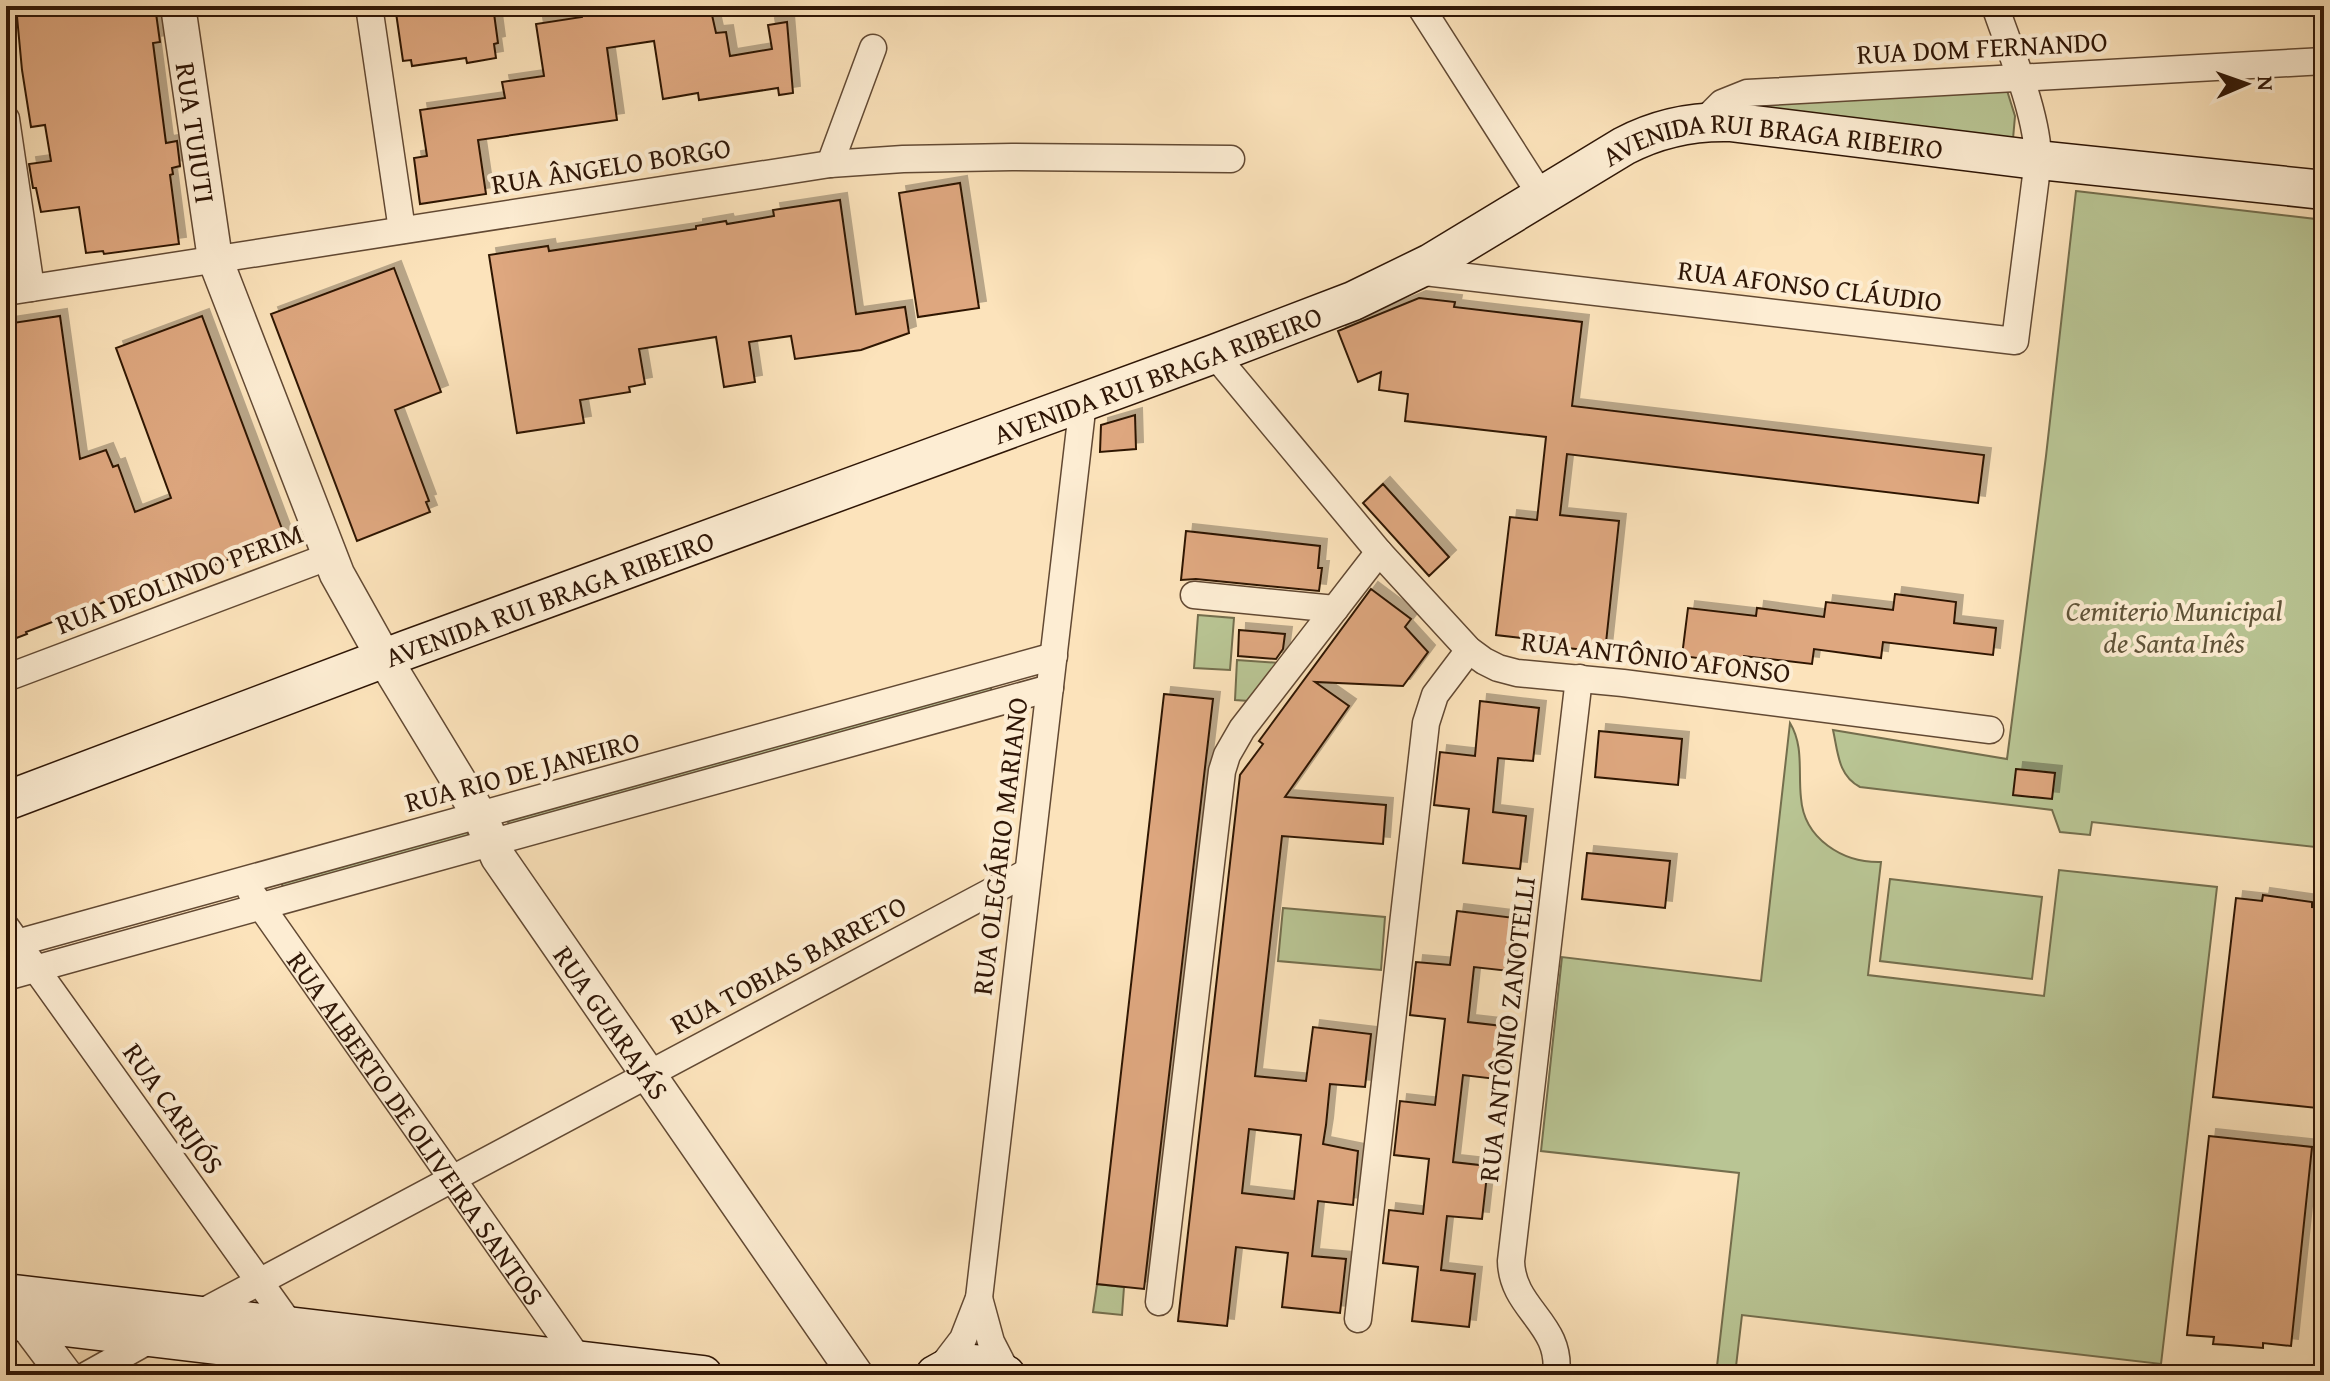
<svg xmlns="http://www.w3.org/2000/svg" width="2330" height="1381" font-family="'Gentium Book Plus',serif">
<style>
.green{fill:#b9c594;stroke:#746e4d;stroke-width:2}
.building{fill:#dea77f;stroke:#2f1606;stroke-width:2;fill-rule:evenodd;filter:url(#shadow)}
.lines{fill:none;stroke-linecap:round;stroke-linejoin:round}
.minor-casing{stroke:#624933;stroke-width:29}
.tertiary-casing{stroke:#624933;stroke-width:37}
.secondary-casing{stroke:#2f1606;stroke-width:41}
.minor{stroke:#fdedd3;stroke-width:26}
.tertiary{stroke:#fdedd3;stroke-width:34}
.secondary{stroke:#fdedd3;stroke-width:38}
.labels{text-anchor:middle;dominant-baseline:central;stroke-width:8;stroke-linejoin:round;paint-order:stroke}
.street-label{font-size:28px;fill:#2f1606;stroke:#fdedd3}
.park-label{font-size:28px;font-style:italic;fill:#5f5338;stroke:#fdedd3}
</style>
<defs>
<filter id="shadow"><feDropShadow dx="7" dy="-7" stdDeviation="0" flood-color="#0004"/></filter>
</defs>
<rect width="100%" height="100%" fill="#fce3bb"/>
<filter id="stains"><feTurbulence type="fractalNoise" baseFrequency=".0025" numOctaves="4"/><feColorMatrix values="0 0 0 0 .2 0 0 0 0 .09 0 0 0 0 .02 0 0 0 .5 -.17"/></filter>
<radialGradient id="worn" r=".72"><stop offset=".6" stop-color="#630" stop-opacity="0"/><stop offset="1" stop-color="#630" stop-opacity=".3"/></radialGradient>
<path class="green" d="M 2005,84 L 2015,116 L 2013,139 L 1754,112 L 1756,97 Z
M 2076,191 L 2324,220 L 2324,848 L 2092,822 L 2090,835 L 2060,832 L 2052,810 L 1860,787 C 1838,776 1838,752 1833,730 L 2007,759 L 2046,456 Z
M 1198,615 L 1234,618 L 1230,670 L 1194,668 Z
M 1237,660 L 1281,663 L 1249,701 L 1235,700 Z
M 990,684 L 992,692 L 510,825 L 506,819 Z
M 1790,723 C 1804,746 1798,772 1801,798 C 1804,839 1843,863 1881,862 L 1868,975 L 2044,996 L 2059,870 L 2217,887 L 2161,1364 L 1742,1315 L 1735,1375 L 1716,1375 L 1739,1173 L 1541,1151 L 1562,957 L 1761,981 Z
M 467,830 L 469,838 L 283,887 L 280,880 Z
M 1890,879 L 2042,897 L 2032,979 L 1880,961 Z
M 1283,908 L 1385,917 L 1381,970 L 1278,961 Z
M 1097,1284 L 1124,1287 L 1122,1315 L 1093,1312 Z"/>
<path class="building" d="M 16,6 L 155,6 L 160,42 L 153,43 L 166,143 L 177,141 L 180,166 L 172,168 L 173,174 L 170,175 L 179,244 L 104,254 L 103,251 L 86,253 L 79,207 L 41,212 L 36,188 L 33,188 L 29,164 L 51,161 L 45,125 L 31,127 L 22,70 Z
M 395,6 L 493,6 L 498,43 L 494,44 L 496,58 L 467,63 L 466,58 L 412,66 L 411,60 L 403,61 Z
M 581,6 L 658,6 L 659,15 L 697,6 L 710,6 L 716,33 L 726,32 L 730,56 L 772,49 L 768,25 L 787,22 L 793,93 L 779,95 L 778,88 L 699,100 L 698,93 L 663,99 L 654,41 L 607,48 L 617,120 L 478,140 L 486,194 L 420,204 L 414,158 L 427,156 L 420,110 L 505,98 L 502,82 L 544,76 L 536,24 L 582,17 Z
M 960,183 L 979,308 L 918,317 L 899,193 Z
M 840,200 L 856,314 L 905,307 L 909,333 L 861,350 L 795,359 L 791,336 L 749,342 L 755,382 L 724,387 L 716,337 L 639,349 L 645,384 L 629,387 L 630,392 L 580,400 L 584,423 L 517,433 L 489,255 L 548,246 L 549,251 L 696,229 L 696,226 L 726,221 L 727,224 L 774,216 L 773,210 Z
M 394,268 L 441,392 L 395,410 L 429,501 L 426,502 L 430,512 L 357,541 L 271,314 Z
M 1419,298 L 1455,302 L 1454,307 L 1582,322 L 1572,406 L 1984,455 L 1978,503 L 1567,454 L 1560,515 L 1619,521 L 1605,652 L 1557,647 L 1557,642 L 1496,635 L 1510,517 L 1537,520 L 1546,437 L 1405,421 L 1408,394 L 1379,390 L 1381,372 L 1358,382 L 1338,331 Z
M 60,316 L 80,459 L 106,450 L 113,467 L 118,465 L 135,512 L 171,498 L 116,348 L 202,316 L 285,537 L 169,583 L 167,578 L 26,632 L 27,634 L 6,642 L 6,487 L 15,484 L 10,474 L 13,473 L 6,425 L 6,324 Z
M 1135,415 L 1136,449 L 1100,452 L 1101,425 Z
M 1383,484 L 1449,557 L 1429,576 L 1363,503 Z
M 1186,531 L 1320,546 L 1318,568 L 1322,568 L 1319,591 L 1196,579 L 1181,580 Z
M 1371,589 L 1411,619 L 1405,627 L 1428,652 L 1403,686 L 1315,682 L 1349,706 L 1285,797 L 1386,805 L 1383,844 L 1282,836 L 1255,1076 L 1306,1081 L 1313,1027 L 1371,1034 L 1365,1087 L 1330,1084 L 1326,1125 L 1323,1144 L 1358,1151 L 1353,1205 L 1318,1201 L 1312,1256 L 1346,1259 L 1340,1313 L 1282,1307 L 1288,1253 L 1236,1247 L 1227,1326 L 1178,1321 L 1240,775 L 1263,744 L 1259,741 ZM 1249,1129 L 1301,1135 L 1294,1199 L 1242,1193 Z
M 1895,594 L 1956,602 L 1954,623 L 1996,628 L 1993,655 L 1883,642 L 1881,658 L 1814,649 L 1812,664 L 1744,656 L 1743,664 L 1682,656 L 1688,608 L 1756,616 L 1757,608 L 1824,617 L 1826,602 L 1893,610 Z
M 1239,630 L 1285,634 L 1283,649 L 1276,659 L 1238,656 Z
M 1164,694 L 1213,699 L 1144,1289 L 1097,1284 Z
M 1480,701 L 1539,708 L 1533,761 L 1498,758 L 1493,812 L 1526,816 L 1520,869 L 1463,863 L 1469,809 L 1434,805 L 1440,752 L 1475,756 Z
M 1599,731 L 1682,739 L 1678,785 L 1595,777 Z
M 2016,769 L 2055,773 L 2052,799 L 2013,795 Z
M 1587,853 L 1670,861 L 1665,908 L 1582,899 Z
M 2263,895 L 2312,902 L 2312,907 L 2324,908 L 2324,1044 L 2317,1108 L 2213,1097 L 2236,898 L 2262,901 Z
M 1457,911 L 1515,918 L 1509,971 L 1474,967 L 1468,1022 L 1502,1026 L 1496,1079 L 1463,1075 L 1453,1162 L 1488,1166 L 1482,1219 L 1447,1216 L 1441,1270 L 1475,1274 L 1469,1327 L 1412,1321 L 1418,1267 L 1383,1263 L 1389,1210 L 1423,1214 L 1429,1159 L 1394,1155 L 1400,1101 L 1435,1105 L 1445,1019 L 1410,1015 L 1416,962 L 1450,965 Z
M 2209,1136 L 2312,1147 L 2291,1346 L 2263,1343 L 2263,1348 L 2228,1345 L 2213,1344 L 2214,1337 L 2187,1335 Z"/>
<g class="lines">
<defs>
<g id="minor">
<path d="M 369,6 L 402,230"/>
<path d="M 1420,6 L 1542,197"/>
<path d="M 6,119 L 31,288"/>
<path d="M 1703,122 L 1722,103 L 1747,93 L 2324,61"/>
<path d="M 830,164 L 873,48"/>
<path d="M 1416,271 L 2015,341 L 2038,160 C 2038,115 2010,50 1995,6"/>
<path d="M 6,292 L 830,164 L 903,159 L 1012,157 L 1231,159"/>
<path d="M 1214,354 L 1379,552 L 1469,650 L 1484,661 L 1498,668 L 1517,673 L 1623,683 L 1990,730"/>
<path d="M 1194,595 L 1335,609"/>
<path d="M 6,678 L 330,556"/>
<path id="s1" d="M 251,892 L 580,1361"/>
<path d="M 6,927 L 291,1326"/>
<path d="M 6,946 L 1054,656"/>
<path d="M 6,977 L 1050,688"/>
<path d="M 979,1298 L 991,1342 L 1008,1375"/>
<path d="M 1159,1302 L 1222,771 L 1227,755 L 1242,729 L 1379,552"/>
<path d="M 197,1315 L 1028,872"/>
<path d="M 1358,1319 L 1426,723 L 1435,695 L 1469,650"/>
<path d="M 937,1373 L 963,1339 L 979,1298 L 1083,402"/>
<path d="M 87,1375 L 155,1337"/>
<path d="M 1556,1375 C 1563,1323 1512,1310 1511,1261 L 1579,678"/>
</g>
<g id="tertiary">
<path id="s2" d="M 178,6 L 215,259 L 337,574 L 384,658 L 480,816 L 498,857 L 856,1375"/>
<path d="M 14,1307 L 65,1375"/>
</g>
<g id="secondary">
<path id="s3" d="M 6,801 L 406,650 L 1214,354 L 1353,301 L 1431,263 L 1624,146 C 1658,128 1692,121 1730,122 L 2038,160 L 2324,190"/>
<path d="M 6,1293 L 703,1375"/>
<path d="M 6,1320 L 470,1375"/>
<path d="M 935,1375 C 958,1360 983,1360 1006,1375"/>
</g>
</defs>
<use href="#minor" class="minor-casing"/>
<use href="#tertiary" class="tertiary-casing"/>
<use href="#secondary" class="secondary-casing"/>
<use href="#minor" class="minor"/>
<use href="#tertiary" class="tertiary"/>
<use href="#secondary" class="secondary"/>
</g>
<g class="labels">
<g class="street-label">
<text transform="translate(1982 47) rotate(-3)">RUA DOM FERNANDO</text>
<text stroke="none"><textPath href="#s2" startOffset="128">RUA TUIUTI</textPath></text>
<text stroke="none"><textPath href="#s3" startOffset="1900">AVENIDA RUI BRAGA RIBEIRO</textPath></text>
<text transform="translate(611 165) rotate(-9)">RUA ÂNGELO BORGO</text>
<text transform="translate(1810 285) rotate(7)">RUA AFONSO CLÁUDIO</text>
<text stroke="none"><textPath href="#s3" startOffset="1228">AVENIDA RUI BRAGA RIBEIRO</textPath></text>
<text transform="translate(179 578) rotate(-21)">RUA DEOLINDO PERIM</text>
<text stroke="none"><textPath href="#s3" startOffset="580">AVENIDA RUI BRAGA RIBEIRO</textPath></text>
<text transform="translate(1656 656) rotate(7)">RUA ANTÔNIO AFONSO</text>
<text transform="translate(522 771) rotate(-15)">RUA RIO DE JANEIRO</text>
<text transform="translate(999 846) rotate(-83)">RUA OLEGÁRIO MARIANO</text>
<text transform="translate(788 964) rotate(-28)">RUA TOBIAS BARRETO</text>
<text stroke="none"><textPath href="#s2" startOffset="1120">RUA GUARAJÁS</textPath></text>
<text transform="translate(1506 1029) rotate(-83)">RUA ANTÔNIO ZANOTELLI</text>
<text transform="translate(174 1108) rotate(55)">RUA CARIJÓS</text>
<text stroke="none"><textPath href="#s1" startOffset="288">RUA ALBERTO DE OLIVEIRA SANTOS</textPath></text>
</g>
<g class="park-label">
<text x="2174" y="610">Cemiterio Municipal<tspan x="2174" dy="32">de Santa Inês</tspan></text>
</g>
</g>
<rect width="2330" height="1381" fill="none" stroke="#fce3bb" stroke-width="32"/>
<rect x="8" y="8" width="2314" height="1365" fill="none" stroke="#2f1606" stroke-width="4"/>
<rect x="16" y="16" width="2298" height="1349" fill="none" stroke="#2f1606" stroke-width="2"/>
<g transform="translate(2246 84) rotate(88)" stroke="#fdedd3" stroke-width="6" paint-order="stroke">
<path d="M0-6L14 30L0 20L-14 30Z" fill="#2f1606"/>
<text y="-12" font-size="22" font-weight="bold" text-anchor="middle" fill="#2f1606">N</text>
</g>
<rect width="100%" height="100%" filter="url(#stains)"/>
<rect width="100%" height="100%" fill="url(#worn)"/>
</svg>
